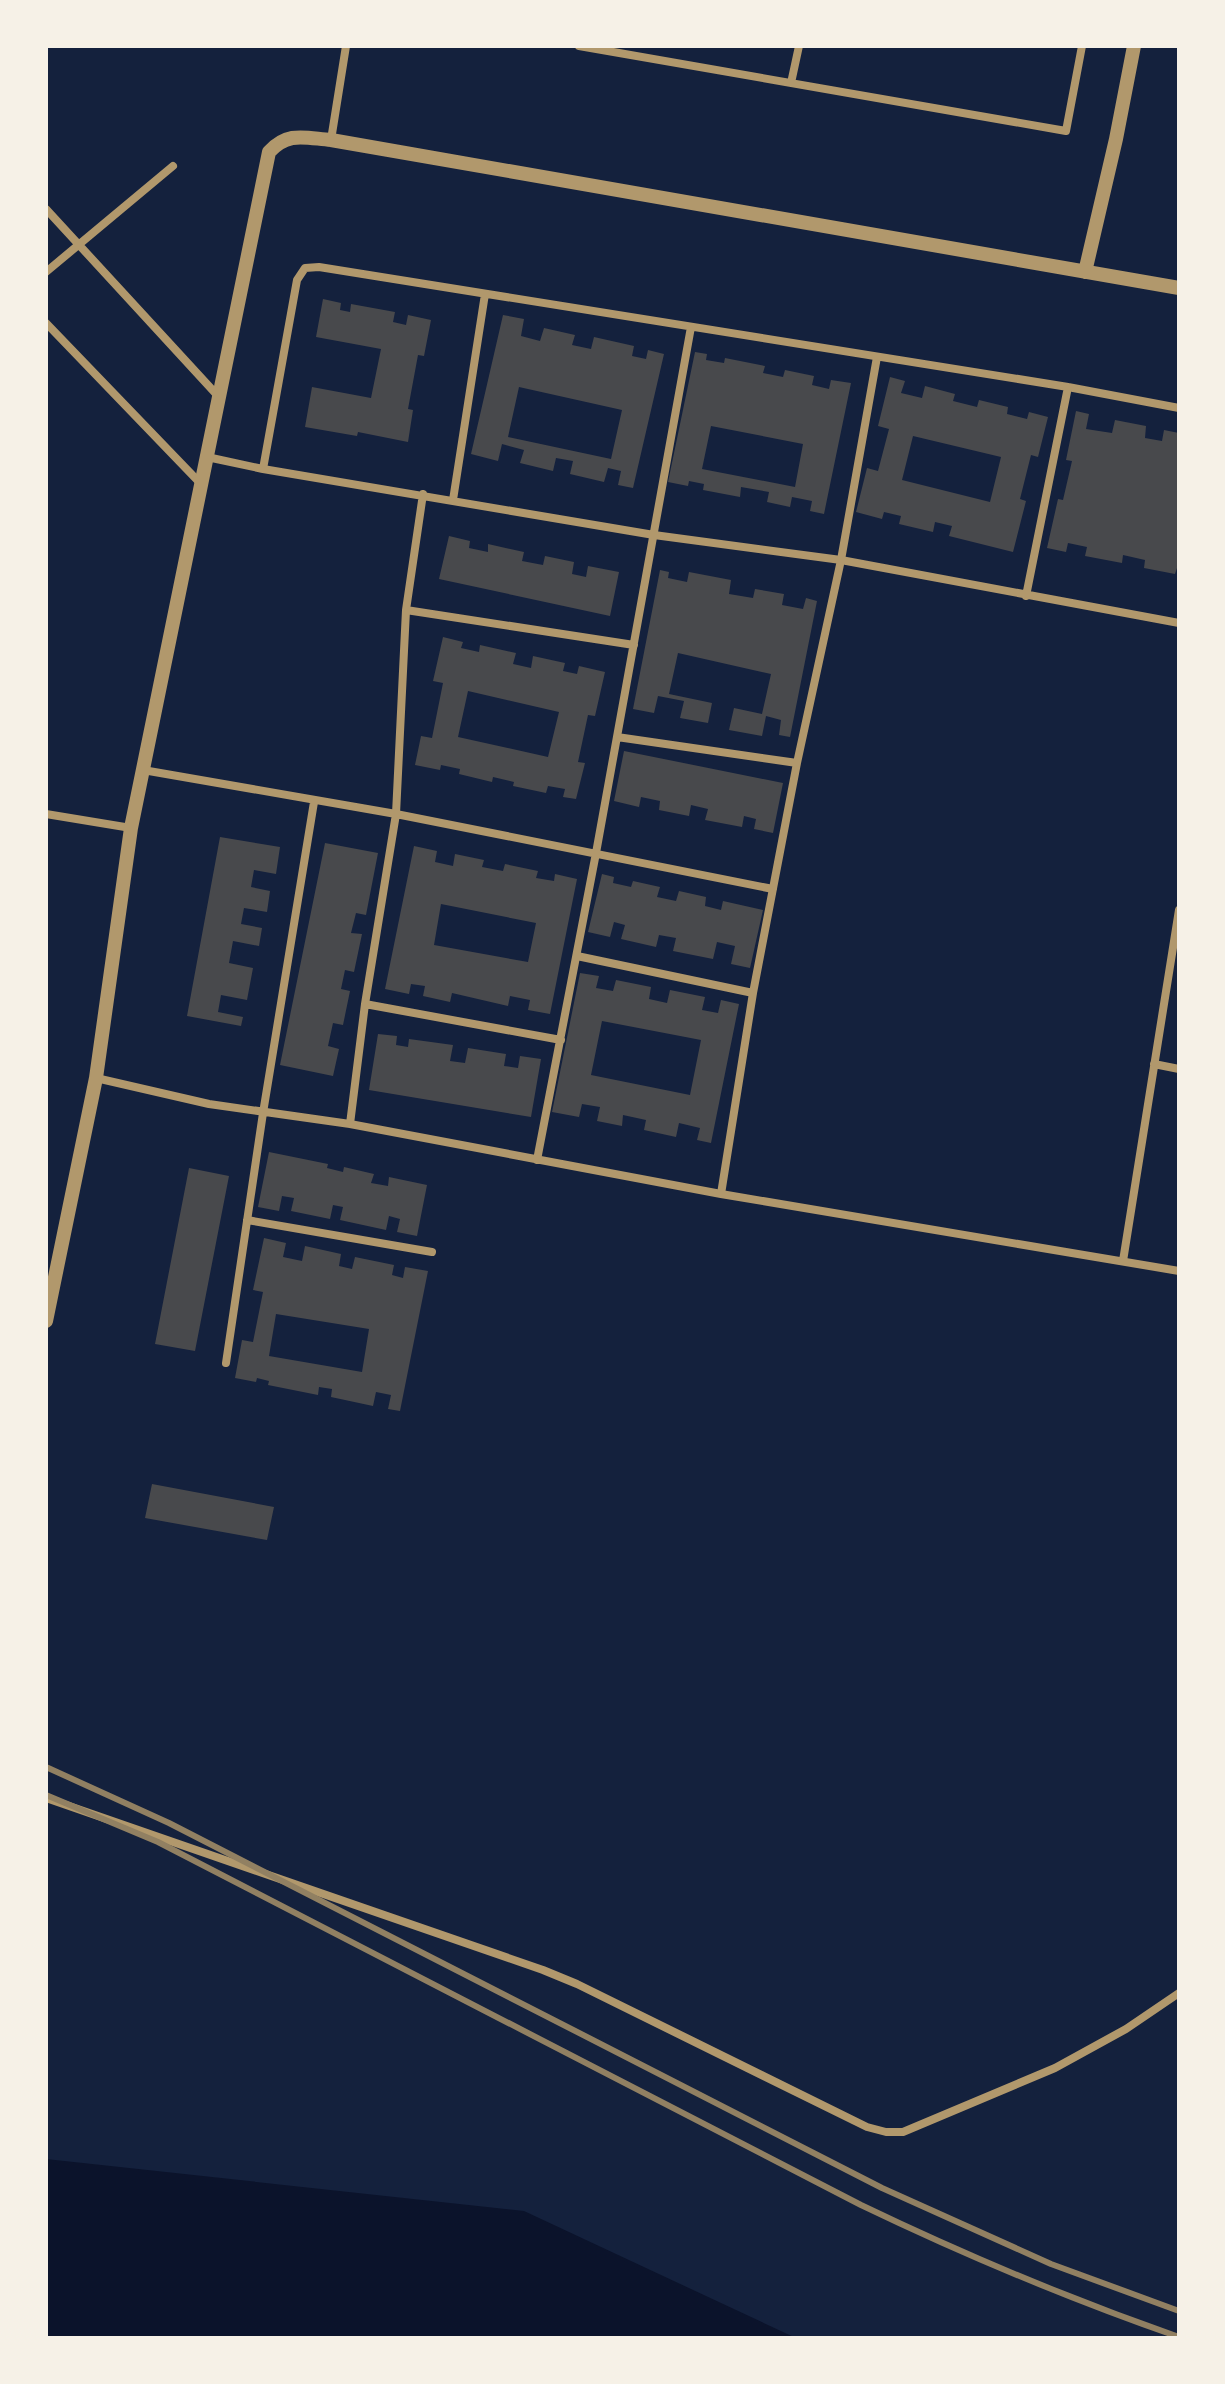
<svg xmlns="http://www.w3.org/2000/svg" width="1225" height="2384" font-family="'Work Sans',sans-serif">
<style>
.water{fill:#0b132b}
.building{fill:#48494c;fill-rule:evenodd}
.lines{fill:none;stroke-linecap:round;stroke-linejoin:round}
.minor{stroke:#b1986c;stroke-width:8}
.tertiary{stroke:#b1986c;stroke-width:14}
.rail{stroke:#918062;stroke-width:6}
</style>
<rect width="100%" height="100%" fill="#14213d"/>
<path class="water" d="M 46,2159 L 524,2211 L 796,2338 L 46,2338 Z"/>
<path class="building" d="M 323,299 L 341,303 L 340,310 L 350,312 L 351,304 L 395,312 L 393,322 L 406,325 L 408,315 L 431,320 L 424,356 L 418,355 L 408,409 L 413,410 L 408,442 L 358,432 L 357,436 L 305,427 L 312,387 L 371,398 L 381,349 L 316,337 Z
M 503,315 L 524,319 L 521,336 L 540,341 L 544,328 L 575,335 L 572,345 L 591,349 L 594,337 L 634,346 L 632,356 L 646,359 L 648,350 L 664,354 L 633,488 L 618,485 L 621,471 L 608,468 L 604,482 L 570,474 L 573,461 L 556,458 L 553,471 L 520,463 L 524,450 L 502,444 L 498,461 L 471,454 ZM 519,387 L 622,410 L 611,459 L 508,437 Z
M 695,352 L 707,354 L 706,360 L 724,363 L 725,358 L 765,366 L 763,373 L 783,377 L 785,370 L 814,376 L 812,385 L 829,389 L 831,380 L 851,383 L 824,514 L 810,511 L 812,501 L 792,497 L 790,507 L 767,502 L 769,492 L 741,487 L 740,497 L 703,490 L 704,484 L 689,481 L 688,486 L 668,482 ZM 711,426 L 803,444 L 795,487 L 702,469 Z
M 890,377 L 905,381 L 901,393 L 922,398 L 925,386 L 955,394 L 953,401 L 977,407 L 979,400 L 1008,407 L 1007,414 L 1027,419 L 1029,412 L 1048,417 L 1038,457 L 1031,455 L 1020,499 L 1026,501 L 1013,552 L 949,536 L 952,526 L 935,522 L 933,532 L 899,524 L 901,516 L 884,512 L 882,519 L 856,512 L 867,468 L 878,471 L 889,429 L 878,426 ZM 913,436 L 1001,457 L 990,502 L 902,480 Z
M 1076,411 L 1089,414 L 1086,429 L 1112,433 L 1115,420 L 1146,426 L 1145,438 L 1162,441 L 1164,430 L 1179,433 L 1179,562 L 1175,574 L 1144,568 L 1145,560 L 1123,555 L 1122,563 L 1085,556 L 1087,547 L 1068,543 L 1066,552 L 1047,548 L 1058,499 L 1063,500 L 1072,461 L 1066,460 Z
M 449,536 L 470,541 L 469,548 L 488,552 L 488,544 L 524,552 L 522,561 L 543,565 L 545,556 L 574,562 L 572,574 L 586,577 L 588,566 L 619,572 L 610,616 L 439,579 Z
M 660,570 L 669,572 L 668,578 L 687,582 L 689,572 L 731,580 L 729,594 L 753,598 L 755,589 L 784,594 L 782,605 L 803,609 L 806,598 L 817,601 L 790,737 L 779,735 L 781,720 L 766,716 L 762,736 L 729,730 L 734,708 L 762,714 L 771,674 L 678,653 L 669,694 L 712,703 L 708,723 L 680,718 L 684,701 L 658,696 L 654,713 L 633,709 Z
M 443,637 L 463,642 L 461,648 L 479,652 L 480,645 L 516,653 L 513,664 L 531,668 L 533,656 L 565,663 L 563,671 L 577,674 L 579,666 L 605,672 L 595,716 L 588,715 L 578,762 L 585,763 L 576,799 L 563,797 L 565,789 L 548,786 L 546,793 L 513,786 L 514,782 L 493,777 L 492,782 L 459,774 L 460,769 L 441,765 L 440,770 L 415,765 L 421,736 L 432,738 L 443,683 L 433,681 ZM 468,691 L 559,712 L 548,757 L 458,737 Z
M 624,751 L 783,783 L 773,833 L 754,829 L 756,819 L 744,816 L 742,827 L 705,820 L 708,809 L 691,805 L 689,816 L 659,810 L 660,801 L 641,797 L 639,807 L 614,801 Z
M 220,837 L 280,847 L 276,874 L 254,870 L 251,887 L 270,891 L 267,912 L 244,908 L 241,924 L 262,928 L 259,946 L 233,941 L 229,963 L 253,968 L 247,1000 L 221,995 L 218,1012 L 243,1017 L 241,1026 L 187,1016 Z
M 325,843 L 378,853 L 366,915 L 356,913 L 351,933 L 362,934 L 354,972 L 345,970 L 341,989 L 350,991 L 343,1025 L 333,1023 L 328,1046 L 339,1049 L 333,1076 L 280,1065 Z
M 414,846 L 437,851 L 435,862 L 453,866 L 455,854 L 484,860 L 482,867 L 503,871 L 505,864 L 538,871 L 536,878 L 554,881 L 555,874 L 577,879 L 550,1014 L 528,1010 L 530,1000 L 510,996 L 508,1006 L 452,993 L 450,1002 L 423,996 L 425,986 L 411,984 L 409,994 L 385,989 ZM 441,904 L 536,923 L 528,962 L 434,945 Z
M 602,874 L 614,877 L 613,883 L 631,887 L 633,881 L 660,887 L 657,897 L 676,901 L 679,891 L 706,897 L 705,906 L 721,910 L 723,901 L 763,910 L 750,968 L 731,964 L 735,946 L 717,942 L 713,959 L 673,951 L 676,938 L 659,935 L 656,947 L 621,939 L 625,925 L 614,922 L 610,937 L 588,932 Z
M 580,973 L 599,976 L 596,988 L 613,991 L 616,980 L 651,987 L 649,999 L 667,1003 L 670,990 L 705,997 L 702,1010 L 718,1013 L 721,1000 L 739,1004 L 711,1143 L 697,1140 L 700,1128 L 679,1123 L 676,1137 L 644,1130 L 646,1120 L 623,1115 L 622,1126 L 597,1121 L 600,1107 L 582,1104 L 579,1117 L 552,1112 ZM 602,1021 L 701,1040 L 690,1095 L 591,1075 Z
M 378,1034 L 397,1036 L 396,1045 L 408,1047 L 409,1039 L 453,1045 L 450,1061 L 465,1063 L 468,1048 L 506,1054 L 504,1066 L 518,1068 L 520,1056 L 541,1059 L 531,1117 L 369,1090 Z
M 269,1152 L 328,1164 L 327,1168 L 343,1172 L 344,1167 L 374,1174 L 371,1183 L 388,1186 L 389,1177 L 427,1185 L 417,1236 L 397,1232 L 400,1219 L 389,1216 L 386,1230 L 340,1220 L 343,1207 L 333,1205 L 330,1219 L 291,1211 L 294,1198 L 282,1196 L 279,1211 L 258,1207 Z
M 189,1168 L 229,1176 L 195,1351 L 155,1344 Z
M 264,1238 L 286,1243 L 283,1257 L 302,1261 L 305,1246 L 341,1254 L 339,1266 L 352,1269 L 355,1257 L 394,1265 L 392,1275 L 403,1278 L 405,1267 L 428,1271 L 400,1411 L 388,1409 L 391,1395 L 376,1392 L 373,1406 L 331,1397 L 332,1389 L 319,1387 L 318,1395 L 268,1385 L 269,1381 L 257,1378 L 256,1382 L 235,1378 L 242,1340 L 253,1342 L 263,1292 L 253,1290 ZM 276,1314 L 369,1329 L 362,1372 L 269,1356 Z
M 152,1484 L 274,1507 L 267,1540 L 145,1518 Z"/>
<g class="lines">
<path class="minor" d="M 579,46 L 1066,131 L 1082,46
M 791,83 L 799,46
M 331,140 L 346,46
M 46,209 L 218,396
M 46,272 L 173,166
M 46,323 L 201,484
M 207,457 L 263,469 L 654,535 L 841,560 L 1179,623
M 263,469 L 297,280 L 305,268 L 319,267 L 1068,387 L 1179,408
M 453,500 L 485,294
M 1026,596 L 1068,387
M 406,610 L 634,645
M 617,737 L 797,763
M 143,770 L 396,814 L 773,889
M 46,814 L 131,828
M 577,956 L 753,993
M 365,1004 L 561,1040
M 1154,1064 L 1179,1069
M 96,1078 L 209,1104 L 350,1124 L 721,1194 L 1179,1271
M 350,1124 L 365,1004 L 396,814 L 406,610 L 423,494
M 537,1160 L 596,853 L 691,327
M 721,1194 L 753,993 L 797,763 L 841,560 L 877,357
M 247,1220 L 432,1252
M 1123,1261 L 1179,910
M 226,1363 L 263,1113 L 314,802
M 46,1798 L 543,1970 L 577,1984 L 867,2127 L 886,2132 L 903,2132 L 1055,2068 L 1126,2029 L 1179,1993"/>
<path class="tertiary" d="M 1085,272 L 1116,139 L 1134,46
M 46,1321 L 96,1078 L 131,828 L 269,152 C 288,131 305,138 331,140 L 1179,288"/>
<path class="rail" d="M 46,1767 L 169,1823 L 882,2188 L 1051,2264 L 1179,2311
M 46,1795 L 158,1842 L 861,2205 C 965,2255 1070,2299 1179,2337"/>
</g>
<rect width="1225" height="2384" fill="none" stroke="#f6f1e7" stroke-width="96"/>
</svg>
